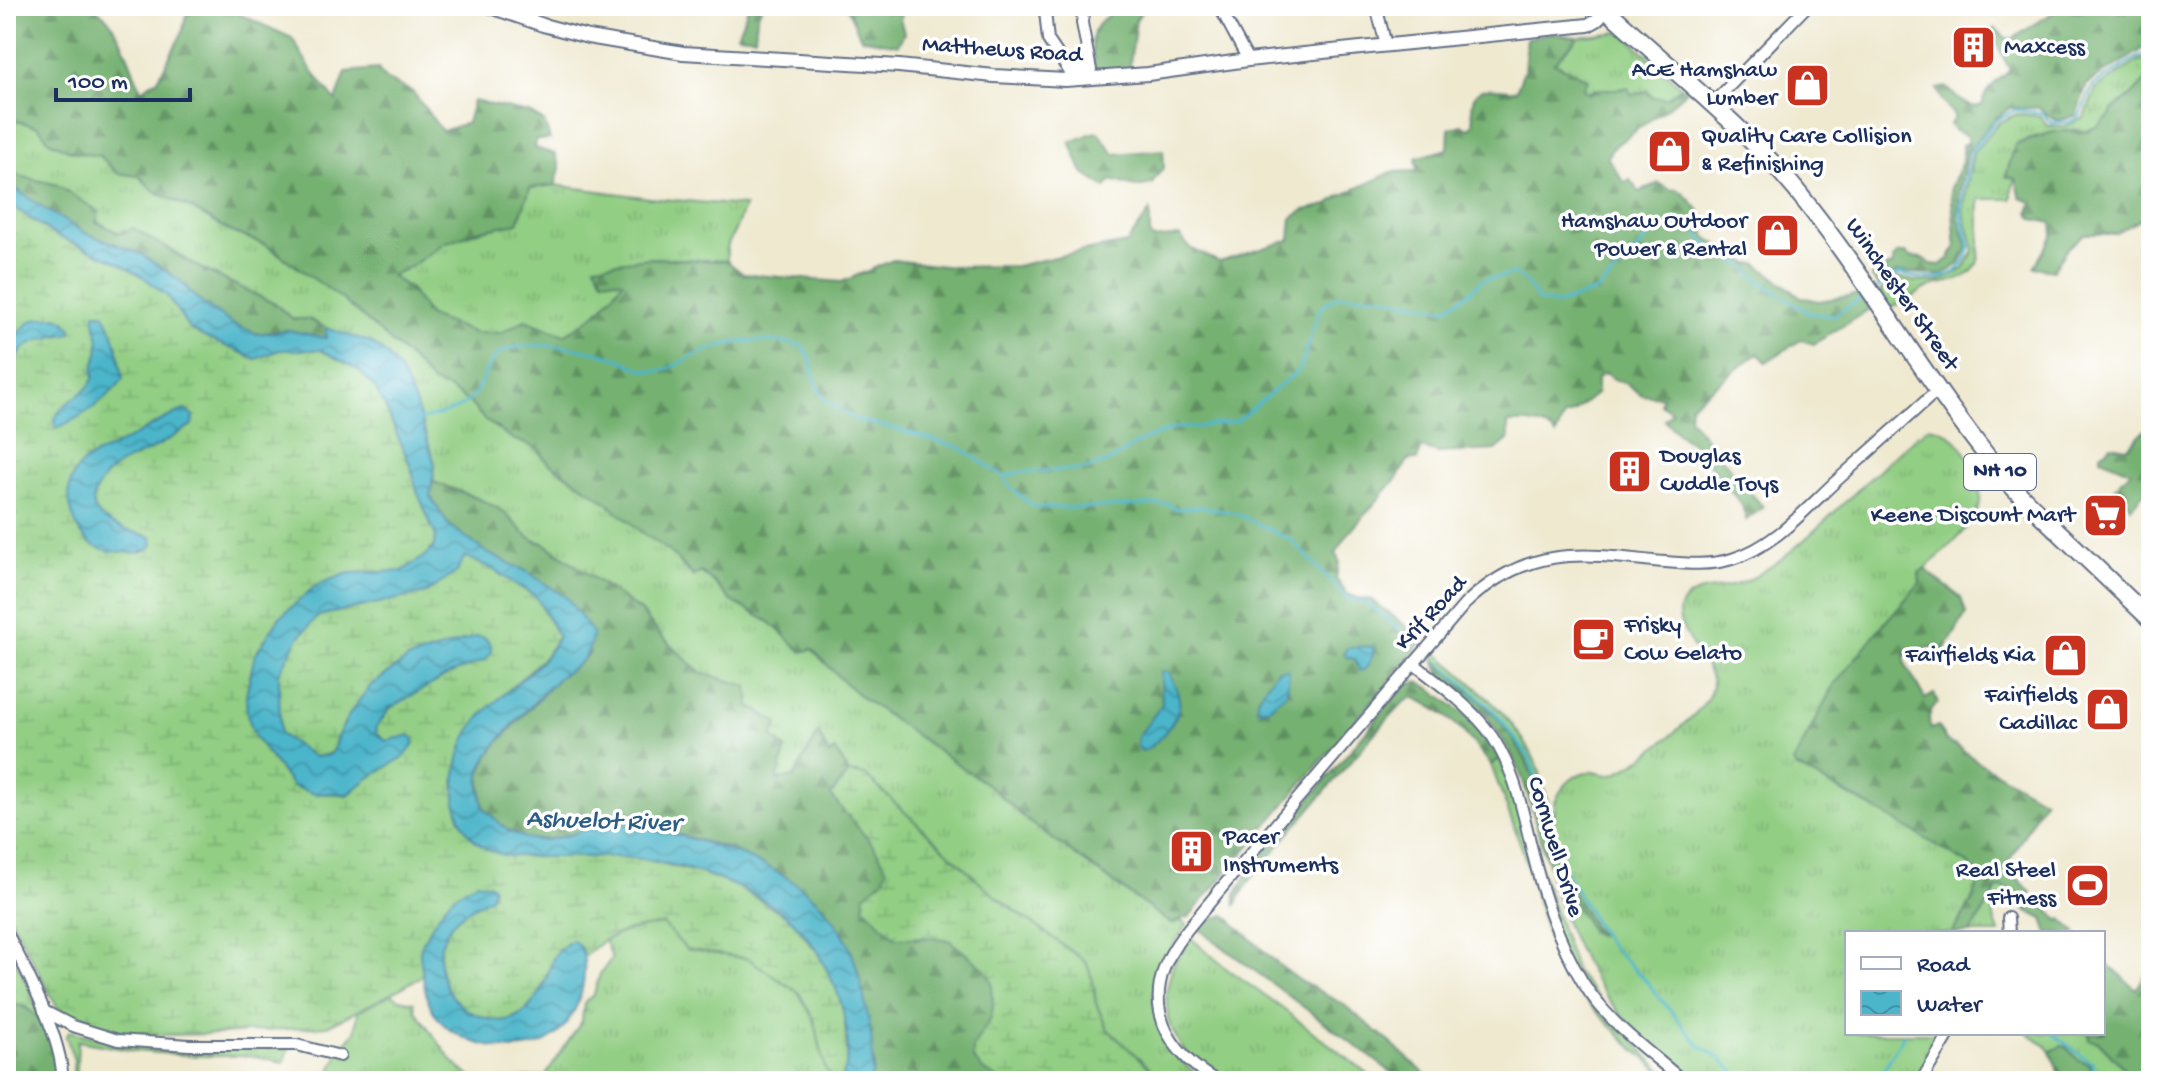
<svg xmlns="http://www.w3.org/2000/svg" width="2157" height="1087" font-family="'Gochi Hand',sans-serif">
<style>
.grass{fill:url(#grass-tufts);stroke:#567e70;stroke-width:2}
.forest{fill:url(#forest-firs);stroke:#487068;stroke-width:2}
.wetland{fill:url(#wetland-marsh);stroke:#567e70;stroke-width:2}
.water{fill:url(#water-waves);stroke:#347294;stroke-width:2}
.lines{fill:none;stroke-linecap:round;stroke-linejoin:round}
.stream{stroke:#4cb5ca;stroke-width:3}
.minor-casing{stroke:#657086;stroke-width:14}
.tertiary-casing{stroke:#657086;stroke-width:16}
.primary-casing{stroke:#657086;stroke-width:20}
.minor{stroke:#fff;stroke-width:10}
.tertiary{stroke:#fff;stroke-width:12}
.primary{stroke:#fff;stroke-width:16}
.labels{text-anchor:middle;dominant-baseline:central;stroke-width:7;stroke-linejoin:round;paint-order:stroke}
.shield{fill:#fff;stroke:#5f6d8e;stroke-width:2}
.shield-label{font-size:22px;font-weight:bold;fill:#1b2f5e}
.poi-label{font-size:24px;fill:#1b2f5e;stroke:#fff;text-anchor:end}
.street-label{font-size:24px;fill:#1b2f5e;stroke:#fff}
.water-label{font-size:26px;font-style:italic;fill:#2c5e84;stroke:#fff}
</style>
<defs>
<pattern id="grass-tufts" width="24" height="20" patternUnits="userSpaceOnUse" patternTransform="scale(2)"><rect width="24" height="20" fill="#92ce83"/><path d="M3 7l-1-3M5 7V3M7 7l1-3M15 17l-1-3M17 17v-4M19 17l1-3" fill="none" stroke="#7db174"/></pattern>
<pattern id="forest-firs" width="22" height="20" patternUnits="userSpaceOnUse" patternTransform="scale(2)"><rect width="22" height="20" fill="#75b171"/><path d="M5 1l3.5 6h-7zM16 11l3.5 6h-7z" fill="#5f9060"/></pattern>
<pattern id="wetland-marsh" width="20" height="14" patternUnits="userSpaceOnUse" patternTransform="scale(2)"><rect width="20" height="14" fill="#92ce83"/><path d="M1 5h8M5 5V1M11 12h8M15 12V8" fill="none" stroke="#7db174"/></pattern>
<pattern id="water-waves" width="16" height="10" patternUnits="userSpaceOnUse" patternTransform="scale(2)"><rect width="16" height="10" fill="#4cb5ca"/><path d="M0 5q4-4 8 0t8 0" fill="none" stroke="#3e94a7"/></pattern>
</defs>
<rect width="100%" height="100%" fill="#fff"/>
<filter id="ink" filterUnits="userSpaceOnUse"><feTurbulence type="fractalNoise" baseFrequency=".0125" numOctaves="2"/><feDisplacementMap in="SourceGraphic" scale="16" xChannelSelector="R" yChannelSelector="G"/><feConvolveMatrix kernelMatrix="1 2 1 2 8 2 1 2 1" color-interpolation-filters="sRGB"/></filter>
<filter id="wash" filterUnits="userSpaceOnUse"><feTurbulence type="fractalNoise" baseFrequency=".006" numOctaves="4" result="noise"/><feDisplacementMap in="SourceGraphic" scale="32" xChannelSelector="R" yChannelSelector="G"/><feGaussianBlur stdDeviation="1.8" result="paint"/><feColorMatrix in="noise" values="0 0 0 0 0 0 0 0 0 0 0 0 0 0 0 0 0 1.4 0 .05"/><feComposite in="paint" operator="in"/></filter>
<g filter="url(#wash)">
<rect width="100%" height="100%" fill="#efe9d0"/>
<path class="grass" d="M 1619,32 L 1631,40 L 1681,87 L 1667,98 L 1652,98 L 1647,91 L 1631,96 L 1627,88 C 1613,90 1603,88 1590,94 L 1583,90 L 1588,79 L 1554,63 L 1578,37 Z
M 2151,57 L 2151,79 L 2147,80 L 2130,97 L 2113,109 L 2110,116 L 2098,126 L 2087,131 L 2065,130 L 2034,137 L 2015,145 L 2006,176 L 2016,179 L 2012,189 L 2012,199 L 1980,199 C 1974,224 1991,261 1966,276 C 1955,283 1941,282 1929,287 C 1916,293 1905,305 1890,307 L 1879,292 L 1900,278 L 1917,282 L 1940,281 L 1964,269 L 1974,250 L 1963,210 L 1973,153 L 1998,123 L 2017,114 L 2040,116 L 2047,126 L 2065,126 L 2084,118 L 2096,89 L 2138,61 Z
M 6,118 L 39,127 L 49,141 L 73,152 L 100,156 L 117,173 L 139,176 L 155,191 L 192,209 L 230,231 L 266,245 L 342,298 L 415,363 L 432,383 L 447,388 L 469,402 L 485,420 L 511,438 L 534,447 L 549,463 L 600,497 L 643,533 L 669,551 L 693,576 L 700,572 L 714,582 L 730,600 L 770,622 L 802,652 L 812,649 L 844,682 L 864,699 L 992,788 L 1029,822 L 1171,924 L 1180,920 L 1187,925 C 1179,937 1170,949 1163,961 C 1138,1008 1166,1058 1208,1081 L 1164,1081 L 1107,1029 L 1096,1004 L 1093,981 L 1086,962 L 996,897 L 859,773 L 849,773 L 835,750 L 829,755 L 819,734 L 794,777 L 777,780 L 772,736 L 778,723 L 750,707 L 748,686 L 701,673 L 658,633 L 641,612 L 544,543 C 523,540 516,520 499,509 C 479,497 455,490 433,482 L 435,464 L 416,405 L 400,371 L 370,342 L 338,334 L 308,319 L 293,319 L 275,304 L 196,266 L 167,247 L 119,233 L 96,221 L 76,199 L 57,185 L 19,176 L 6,162 Z
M 555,185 L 650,198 L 745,206 C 740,215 739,222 735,230 C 728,245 726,244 727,261 L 648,258 L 623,281 L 610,299 L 591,319 L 564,335 L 525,320 L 501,333 L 475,333 L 429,316 L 409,288 L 390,276 L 412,266 L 444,243 L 481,230 L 518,223 L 530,188 Z
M 1928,427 C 1945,429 1953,435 1963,449 C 1973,462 1982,485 1980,502 C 1976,524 1936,560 1919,573 L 1921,583 C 1869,640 1819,693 1796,767 L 1875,809 L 1968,864 L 1977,875 L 1978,884 L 1971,902 L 1952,933 L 1847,933 L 1847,1033 L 1945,1033 L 1917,1081 L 1692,1081 C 1666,1058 1638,1036 1616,1009 C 1584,970 1560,918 1549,870 L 1558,887 L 1563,886 L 1592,932 L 1559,866 L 1548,832 L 1541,799 L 1526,759 L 1490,710 L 1435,660 L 1435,651 C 1472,684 1517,718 1537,765 C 1544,782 1546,801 1554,818 C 1555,812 1554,805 1556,800 C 1562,786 1577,770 1593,772 C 1602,773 1607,777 1616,773 C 1639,763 1657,747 1676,731 C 1688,720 1712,702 1712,684 C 1711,660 1664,623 1684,601 C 1699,585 1727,591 1747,581 C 1782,563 1813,532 1842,505 C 1870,478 1898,452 1928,427 Z
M 1500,759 L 1516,799 L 1576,972 L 1648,1057 L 1675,1081 L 1671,1081 L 1631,1046 L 1583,998 L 1558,967 L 1541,916 L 1523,851 L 1491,765 Z
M 2003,887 L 2029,907 L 2027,911 L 2009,900 C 1989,906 1992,919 2000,933 L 1970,933 L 1993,897 L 1996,889 Z
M 663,923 L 686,949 L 749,959 L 800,994 L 815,1022 L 825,1068 L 834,1081 L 496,1081 L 545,1076 L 582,1021 L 584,1003 L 594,994 L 600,974 L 612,958 L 604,940 L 629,930 Z
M 1192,939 L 1227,969 L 1283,1009 L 1377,1081 L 1228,1081 L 1195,1061 L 1181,1047 L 1168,1021 L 1166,993 L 1172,968 L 1183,946 Z
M 391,994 L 400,999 L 414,1002 L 415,1010 L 453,1062 L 471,1077 L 495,1081 L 326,1081 L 341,1049 L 355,1032 L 358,1011 Z
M 70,1031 L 93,1037 L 289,1049 L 284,1062 L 254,1056 L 197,1056 L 135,1051 L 78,1041 L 76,1081 L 72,1081 L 74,1060 L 66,1036 Z
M 2027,1033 L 2089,1033 L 2090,1039 L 2099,1042 L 2136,1081 L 2085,1081 L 2090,1064 L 2053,1050 L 2050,1052 L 2046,1046 Z"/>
<path class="forest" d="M 6,6 L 90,6 C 117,15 131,66 141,90 L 158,79 L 182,33 L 189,6 L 222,6 L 292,38 L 312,71 L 336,101 L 346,72 L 378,69 L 385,79 L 413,92 L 442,131 L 467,123 L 473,101 L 529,113 L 544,122 L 550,139 L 536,140 L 535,148 L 555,154 L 560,168 L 555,185 L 530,188 L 518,223 L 481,230 L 444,243 L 412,266 L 391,276 L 409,288 L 429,316 L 475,333 L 501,333 L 525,320 L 564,335 C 592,319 604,308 623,281 L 603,279 L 595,265 L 648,258 L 727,261 L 743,274 L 842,282 L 893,260 L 952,267 L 1016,266 L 1068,254 L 1127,243 L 1150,211 L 1150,236 L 1153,239 L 1180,236 L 1190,248 L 1219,262 L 1290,240 L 1292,218 L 1305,210 L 1328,205 L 1338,197 L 1392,172 L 1417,171 L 1416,158 L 1448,149 L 1449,129 L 1462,125 L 1469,129 L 1474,124 C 1466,83 1484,87 1516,91 L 1524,70 L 1527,38 L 1549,33 L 1578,37 L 1554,63 L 1588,79 L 1583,89 L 1589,94 L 1593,90 C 1605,88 1616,90 1628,88 L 1632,95 L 1647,91 L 1652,97 L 1667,98 L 1681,87 L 1687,91 C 1671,106 1652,118 1635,131 C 1624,140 1614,144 1607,157 L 1624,182 L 1630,180 L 1639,192 L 1659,183 L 1671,190 L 1677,189 C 1690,197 1699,211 1708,224 L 1704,230 L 1706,237 L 1750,264 L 1757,264 L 1801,297 L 1819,301 L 1866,293 L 1876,305 L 1814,344 L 1801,340 L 1766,362 L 1758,353 L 1690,405 L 1689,417 L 1718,454 L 1763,507 L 1746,520 L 1742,505 L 1715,472 L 1698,447 L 1678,434 L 1664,419 L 1672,412 L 1660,404 L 1662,397 L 1642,395 L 1627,384 L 1613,379 L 1605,373 L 1597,378 L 1597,393 L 1571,414 L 1564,416 L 1556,435 C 1545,422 1524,422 1508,423 L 1509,439 L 1496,450 L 1438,453 L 1422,448 L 1417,460 L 1409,459 L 1397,478 L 1348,534 L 1336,553 L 1339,561 L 1336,579 L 1347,594 L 1360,599 L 1372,600 L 1424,640 L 1188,918 L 1185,917 L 1172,924 L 1029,822 L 992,788 L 864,699 L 844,682 L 812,649 L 802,652 L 770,622 L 730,600 L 714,582 L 701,572 L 694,576 L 669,551 L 643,533 L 600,497 L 549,463 L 534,447 L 511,438 L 485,420 L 469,402 L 447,388 L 432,383 L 415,363 L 342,299 L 266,245 L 230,231 L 192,209 L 154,191 L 139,176 L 117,173 L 100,156 L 73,152 L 49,141 L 39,127 L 6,118 Z
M 749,6 L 762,6 L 757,17 L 755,37 L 737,35 Z
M 809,6 L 902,6 L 900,19 L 904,33 L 898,45 L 861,38 L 847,8 Z
M 1092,6 L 1145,6 L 1136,20 L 1129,70 L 1097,73 C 1092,55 1086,28 1107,17 L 1108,8 L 1096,9 Z
M 2063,6 L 2151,6 L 2151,44 L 2087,84 L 2076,115 C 2058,122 2054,123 2040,108 L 2010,108 L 1995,119 L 1967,152 L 1959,194 L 1958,216 L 1968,247 L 1959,264 L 1942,275 L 1898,272 L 1877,285 L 1872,277 L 1873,272 L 1893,265 L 1893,259 L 1897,254 L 1906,253 L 1910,257 L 1923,258 L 1931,264 L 1940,265 L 1949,259 L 1956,248 L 1951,188 L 1962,162 L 1962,145 L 1969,142 L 1966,135 C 1958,134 1953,131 1950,124 L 1955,117 L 1942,100 L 1937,89 L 1946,87 C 1957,96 1968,113 1983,104 C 1983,88 2000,81 2010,70 L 1998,47 L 1988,34 L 1995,28 L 2006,38 L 2012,39 Z
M 2147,79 L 2151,79 L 2151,234 L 2148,233 L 2142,224 L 2144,221 L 2141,219 L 2115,234 L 2085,234 L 2067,249 L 2053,270 L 2034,267 L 2053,235 L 2052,223 L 2034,219 L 2029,213 L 2032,202 L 2021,198 L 2016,179 L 2006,176 L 2015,145 L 2050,133 L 2065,130 L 2087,131 L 2098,126 L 2110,116 L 2113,109 L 2130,97 Z
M 1098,132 L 1114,154 L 1163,150 L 1164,167 L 1154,180 L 1153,184 L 1136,187 L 1111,180 L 1106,188 L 1083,173 L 1070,142 C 1081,139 1088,133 1098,132 Z
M 6,162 L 19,176 L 57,185 L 99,212 L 96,222 L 119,233 L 133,228 L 196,266 L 275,304 L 293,319 L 308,319 L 326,328 L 327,338 L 287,330 L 257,334 L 231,323 L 199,301 L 180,281 L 141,254 L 86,233 L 46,210 L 6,182 Z
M 2151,424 L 2151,485 L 2131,507 L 2114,489 L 2131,471 L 2101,458 L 2101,454 L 2111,445 L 2127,448 Z
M 433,482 C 455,490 479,497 499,509 C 516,520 523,540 544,543 L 641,612 L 658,633 L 701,673 L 748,686 L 750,707 L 778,723 L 772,736 L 786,749 L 777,780 L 794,777 L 818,733 L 829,755 L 835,750 L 849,773 L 831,795 C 848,820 876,842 888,870 L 883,880 L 865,895 L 914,939 L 934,937 L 949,940 L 985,969 L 992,982 L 993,1007 L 991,1018 L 973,1047 L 982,1069 L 1002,1081 L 871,1081 L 874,1064 L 814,898 L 780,874 L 731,849 L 662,830 L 628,825 L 612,824 L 550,839 L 526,839 L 503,827 L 483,808 L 480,774 L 488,757 L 498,743 L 559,677 L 569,671 L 590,653 L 528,572 L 487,553 L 448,524 L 430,496 Z
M 1925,569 L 1961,598 L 1966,614 L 1945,650 L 1939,657 L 1934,647 L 1915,650 L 1905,655 L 1905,663 L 1925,699 L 1934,694 L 1938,703 C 1929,709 1927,719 1931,729 L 1938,726 L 1946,741 L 1953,745 L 1957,746 L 1977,761 L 2044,800 L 2006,866 L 2032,893 L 2028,897 L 2026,896 L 2022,901 L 2003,887 L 1996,889 L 1993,897 L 1970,933 L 1952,933 C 1960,920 1984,890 1976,874 C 1974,870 1970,867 1968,864 L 1875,809 L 1796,767 L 1793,763 L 1832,688 L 1879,629 L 1920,583 L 1919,573 Z
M 1435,660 C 1468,690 1507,720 1526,761 C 1542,793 1546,828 1558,861 C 1568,889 1585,913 1600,937 L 1592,932 L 1563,886 L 1558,887 C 1533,836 1533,779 1498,733 C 1494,726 1489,719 1483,713 C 1468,697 1437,684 1435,660 Z
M 1418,682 L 1430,688 L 1468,717 L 1500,759 L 1491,765 C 1467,734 1450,713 1413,697 L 1403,703 L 1379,728 L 1282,842 L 1248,883 L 1235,906 L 1236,893 L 1249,872 L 1394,698 L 1407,684 Z
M 2039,900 L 2059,921 L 2062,919 L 2077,933 L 2048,933 L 2043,919 L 2027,911 L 2029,907 L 2035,905 Z
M 1207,915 L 1216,918 L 1225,915 L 1279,965 L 1299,980 L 1343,1004 L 1390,1042 L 1433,1081 L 1403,1081 L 1196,927 Z
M 2103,960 L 2136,989 L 2145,976 L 2151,981 L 2151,1081 L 2136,1081 L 2099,1042 L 2089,1040 L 2089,1033 L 2103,1033 Z
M 6,995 L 12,995 L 14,1004 C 48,1011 56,1051 58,1081 L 6,1081 Z
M 2061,1046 L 2066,1047 L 2077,1059 L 2090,1064 L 2092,1073 L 2085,1081 L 2058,1081 C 2060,1071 2054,1061 2050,1052 Z"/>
<path class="wetland" d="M 6,202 L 55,235 L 116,261 L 145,278 L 167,296 L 189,327 L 255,359 L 279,350 L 321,350 L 357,369 L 373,385 L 385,406 L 411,467 L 417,491 L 436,536 L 433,548 L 428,554 L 402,572 L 349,573 L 313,589 L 280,617 L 255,655 L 246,695 L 255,737 L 292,786 L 315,794 L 333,793 L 348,795 L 367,779 L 405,756 L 410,736 L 386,741 L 377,734 L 376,728 L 390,708 L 450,674 L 485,660 L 491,652 L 491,645 L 485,638 L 337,737 C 332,755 332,754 314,757 L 280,735 L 278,673 L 299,637 L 318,616 L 368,604 L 465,556 L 492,569 L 537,598 L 558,636 L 545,656 L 482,715 L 454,781 L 455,795 L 460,820 L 503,855 L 533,857 L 615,857 L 643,859 L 704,874 L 737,887 L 790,918 L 817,952 L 838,991 L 844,1015 L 848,1064 L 840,1081 L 834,1081 L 825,1068 L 815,1022 L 799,993 L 749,959 L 686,949 L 663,924 L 629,930 L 604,940 L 583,957 L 582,950 L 560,948 C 547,966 545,991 529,1007 C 487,1050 416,986 447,930 C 456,915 476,906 490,897 L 493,893 L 489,884 L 420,951 L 423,975 L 391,994 L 327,1026 L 220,1034 L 151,1035 L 114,1030 L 81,1022 L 57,1007 L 6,909 Z
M 849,773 L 865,775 L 996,897 L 1086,962 L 1093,981 L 1096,1004 L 1107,1029 L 1164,1081 L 1002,1081 L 982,1069 L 973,1059 L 973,1047 L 991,1018 L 993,1007 L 992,982 L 985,969 L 949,940 L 934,937 L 896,938 L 864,907 L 865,895 L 883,880 L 887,870 C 876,841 848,820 831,795 Z
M 6,943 L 29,987 L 41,1020 L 26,1007 L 14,1004 L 12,995 L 6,995 Z"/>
<path class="water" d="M 6,182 L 46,210 L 86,233 L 141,254 L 180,281 L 199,301 L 231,323 L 257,334 L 287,330 L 326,338 L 326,328 L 370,342 L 385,353 L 400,371 L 416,405 L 435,464 L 430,497 L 448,524 L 487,553 L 528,572 L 567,598 L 593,633 C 589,658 581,664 559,677 C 540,697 483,749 480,775 C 479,783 481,798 483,806 C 485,811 491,815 495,819 C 503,827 514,835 526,838 C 556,847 585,824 615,824 C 641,824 667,832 692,839 C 750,855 817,882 846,939 C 855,958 861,982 865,1003 C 871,1029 875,1054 871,1081 L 840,1081 C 856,1055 844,1002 830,976 C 820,956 807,931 788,917 C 743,882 670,858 613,857 C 582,856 552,858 522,856 C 516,856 509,856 503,855 C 451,841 448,788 463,745 C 477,707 520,686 545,657 C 550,651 554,643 558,636 L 537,598 L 492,569 L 465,556 L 457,572 L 426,593 L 318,616 L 299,637 L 279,673 L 280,734 L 314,757 L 329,755 L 333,751 L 337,737 L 350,713 L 369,687 L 408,659 L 478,636 L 485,638 L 491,645 L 491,652 L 485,660 L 450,674 L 390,708 L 376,727 L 377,734 L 386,741 L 410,735 L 413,737 L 415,743 L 405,756 L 367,779 L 348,795 L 333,793 L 315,794 L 292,786 L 255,737 L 247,714 L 246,695 L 255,655 L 280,617 L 313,588 L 324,582 L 349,573 L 402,571 L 428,554 L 433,548 L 436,536 L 417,491 L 411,467 L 385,406 L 373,385 L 357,369 L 321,350 L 279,350 L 256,359 L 202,336 L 189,328 L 167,296 L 145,278 L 116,261 L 55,235 L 6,202 Z
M 95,313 L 103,313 C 115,331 120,357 123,379 C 108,399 81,418 57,428 L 54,425 C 56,400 89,397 94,376 C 94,374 93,372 93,370 C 95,362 99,354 99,345 C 99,333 93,324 95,313 Z
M 57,317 L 64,320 L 72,329 L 71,333 C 32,341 13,341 12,388 C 12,400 13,408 6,419 L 6,353 L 17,334 L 31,321 L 40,318 Z
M 185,410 L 194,416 L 192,425 C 179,433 167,441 154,448 C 143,454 130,458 119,465 C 105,474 82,500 100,516 C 114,529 135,532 152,537 L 153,545 C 145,553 135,553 124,552 C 115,552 103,551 94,546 C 74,533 62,496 74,474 C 85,455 107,451 125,441 C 145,430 164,417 185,410 Z
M 1367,646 L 1374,648 L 1373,655 L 1365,670 L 1359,670 L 1355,659 L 1348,658 L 1344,654 L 1347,648 Z
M 1287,669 L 1289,672 L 1287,692 L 1269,708 L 1257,709 L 1257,699 L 1277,670 Z
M 1167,671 C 1173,680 1181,696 1179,707 C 1176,722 1155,747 1142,751 L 1137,746 L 1138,737 L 1162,704 L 1161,672 Z
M 476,882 L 490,884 L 493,888 L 490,897 C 476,906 455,915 447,931 C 429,964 445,1003 480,1016 C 492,1021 503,1023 515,1017 C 533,1010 545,986 550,968 C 553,961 550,963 554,957 C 558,949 565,945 572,940 C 587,948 585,968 583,984 C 580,1004 567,1029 549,1040 C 518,1059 458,1045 437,1017 C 427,1003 424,987 422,970 C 422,965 420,958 420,952 C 421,939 445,904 455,895 C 461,890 469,886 476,882 Z"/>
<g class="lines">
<path class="stream" d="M 1878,288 L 1900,274 C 1919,279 1949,283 1962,265 C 1966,260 1968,253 1970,247 L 1960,210 L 1970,153 L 1995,121 L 2015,110 L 2042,113 L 2051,123 L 2069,122 L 2079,117 L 2093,86 L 2133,60 L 2151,52
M 418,420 C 436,416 461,411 473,396 C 484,383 486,359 503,351 C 530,340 583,347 611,356 C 626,361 640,372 657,371 C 669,371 685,360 696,355 C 730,339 766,337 803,346 L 810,358 L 815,381 L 825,401 L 857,420 L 896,429 L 961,448 L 1004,477 L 1020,472 L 1087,469 L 1110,461 L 1141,441 L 1174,428 L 1197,427 L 1237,421 L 1300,369 L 1321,306 L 1340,295 L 1379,296 L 1445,309 L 1469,293 L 1482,280 L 1514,274 L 1526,282 L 1538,301 L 1558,304 L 1597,291 L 1631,257 L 1652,233 L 1674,226 L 1695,232 L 1711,248 L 1744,266 L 1757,279 L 1809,313 L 1832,316 L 1868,295
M 1004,477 L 1010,487 L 1034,507 L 1080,508 L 1168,504 L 1175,509 L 1201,507 L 1235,513 L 1291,540 L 1348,599 L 1367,603 L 1408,636
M 1441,663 L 1494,711 L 1529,757 L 1546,804 L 1555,846 L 1567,875 L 1606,941 L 1646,981 L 1699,1045 L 1720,1058 L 1733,1071 L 1748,1081
M 2051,1033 C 2066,1042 2077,1055 2092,1062 L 2099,1081
M 1877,1081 L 1905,1033"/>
</g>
</g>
<g filter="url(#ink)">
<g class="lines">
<defs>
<path id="minor" d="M 1050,6 L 1045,11 L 1048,40 L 1069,71 L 1091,70 L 1082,23 L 1084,6
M 1219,6 L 1248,60
M 1376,6 L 1386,45
M 1713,103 L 1807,6
M 1413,663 C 1438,683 1466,703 1486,728 C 1518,769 1524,822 1537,870 C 1547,908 1567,961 1590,993 C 1614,1027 1651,1053 1683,1081
M 2008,918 L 2009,933
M 6,931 C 24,966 65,1043 62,1081
M 44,1011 L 73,1026 L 118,1040 L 189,1045 L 297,1045 L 340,1056
M 1217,1081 C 1181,1060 1152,1027 1160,983 C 1166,949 1194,922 1215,896 C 1233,874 1252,852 1270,831 C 1335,755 1400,679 1465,604 C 1525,547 1578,552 1653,561 C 1680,563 1706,567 1732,559 C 1773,547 1804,511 1834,483 C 1869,452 1904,420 1939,389
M 1921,1081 L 1950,1033"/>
<path id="tertiary" d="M 488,6 L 543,25 L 588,37 L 683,53 L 899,66 L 994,76 L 1065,80 L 1148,74 L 1248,60 L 1370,47 L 1588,25 L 1597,20 L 1607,10"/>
<path id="primary" d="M 1603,6 C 1668,67 1739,121 1796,190 C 1869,280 1926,382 1999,471 C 2018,495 2041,515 2063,536 C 2092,564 2122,592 2151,620"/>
</defs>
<use href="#minor" class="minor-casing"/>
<use href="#tertiary" class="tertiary-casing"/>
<use href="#primary" class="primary-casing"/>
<use href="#minor" class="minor"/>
<use href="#tertiary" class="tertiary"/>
<use href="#primary" class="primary"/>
</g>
</g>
<defs>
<symbol id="building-square" viewBox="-11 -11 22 22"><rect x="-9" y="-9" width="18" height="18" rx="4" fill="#c8321e" stroke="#fff"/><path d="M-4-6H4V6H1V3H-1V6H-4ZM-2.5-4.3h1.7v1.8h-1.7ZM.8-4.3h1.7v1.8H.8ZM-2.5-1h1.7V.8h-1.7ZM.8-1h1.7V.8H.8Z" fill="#fff"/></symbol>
<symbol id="shop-square" viewBox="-11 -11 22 22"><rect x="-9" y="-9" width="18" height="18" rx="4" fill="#c8321e" stroke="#fff"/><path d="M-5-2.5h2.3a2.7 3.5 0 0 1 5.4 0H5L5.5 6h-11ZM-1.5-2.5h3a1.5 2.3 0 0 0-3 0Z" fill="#fff"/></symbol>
<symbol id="supermarket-square" viewBox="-11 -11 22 22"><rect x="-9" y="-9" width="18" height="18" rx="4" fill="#c8321e" stroke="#fff"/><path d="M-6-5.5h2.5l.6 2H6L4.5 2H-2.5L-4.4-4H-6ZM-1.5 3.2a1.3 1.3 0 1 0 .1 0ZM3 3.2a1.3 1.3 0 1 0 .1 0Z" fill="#fff"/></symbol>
<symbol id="cafe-square" viewBox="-11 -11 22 22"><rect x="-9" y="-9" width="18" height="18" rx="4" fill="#c8321e" stroke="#fff"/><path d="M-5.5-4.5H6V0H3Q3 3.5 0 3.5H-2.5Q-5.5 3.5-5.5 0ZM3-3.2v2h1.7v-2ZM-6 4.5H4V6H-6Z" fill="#fff"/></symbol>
<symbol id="stadium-square" viewBox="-11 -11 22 22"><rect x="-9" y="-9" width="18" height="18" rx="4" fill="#c8321e" stroke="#fff"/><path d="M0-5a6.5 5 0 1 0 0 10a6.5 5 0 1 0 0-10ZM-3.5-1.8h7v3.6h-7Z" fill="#fff"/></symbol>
</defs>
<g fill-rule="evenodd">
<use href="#building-square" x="1948" y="22" width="51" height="51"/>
<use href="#shop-square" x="1782" y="60" width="51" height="51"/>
<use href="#shop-square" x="1644" y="126" width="51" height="51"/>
<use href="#shop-square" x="1752" y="210" width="51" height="51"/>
<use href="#building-square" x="1604" y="446" width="51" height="51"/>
<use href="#supermarket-square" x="2080" y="490" width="51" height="51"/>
<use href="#cafe-square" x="1568" y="614" width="51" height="51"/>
<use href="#shop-square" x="2040" y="630" width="51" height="51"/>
<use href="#shop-square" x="2082" y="684" width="51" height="51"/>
<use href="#building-square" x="1166" y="826" width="51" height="51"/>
<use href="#stadium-square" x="2062" y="860" width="51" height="51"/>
</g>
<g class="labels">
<rect class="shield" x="1964" y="454" width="72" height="36" rx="6"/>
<g class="shield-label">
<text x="2000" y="472">NH 10</text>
</g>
<g class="poi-label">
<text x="2004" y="48" text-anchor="start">Maxcess</text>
<text x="1777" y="71">ACE Hamshaw<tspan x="1777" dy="28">Lumber</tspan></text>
<text x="1701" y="137" text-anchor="start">Quality Care Collision<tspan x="1701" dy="28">&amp; Refinishing</tspan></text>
<text x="1747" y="222">Hamshaw Outdoor<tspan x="1747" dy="28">Power &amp; Rental</tspan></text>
<text x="1660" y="457" text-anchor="start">Douglas<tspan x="1660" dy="28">Cuddle Toys</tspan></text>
<text x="2075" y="516">Keene Discount Mart</text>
<text x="1624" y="626" text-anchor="start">Frisky<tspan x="1624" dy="28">Cow Gelato</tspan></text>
<text x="2035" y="656">Fairfields Kia</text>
<text x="2077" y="696">Fairfields<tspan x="2077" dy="28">Cadillac</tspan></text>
<text x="1223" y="838" text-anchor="start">Pacer<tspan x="1223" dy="28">Instruments</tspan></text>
<text x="2056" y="871">Real Steel<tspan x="2056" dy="28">Fitness</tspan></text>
</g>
<g class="street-label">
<text transform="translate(1002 51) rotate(4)">Matthews Road</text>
<text transform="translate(1901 295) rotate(55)">Winchester Street</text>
<text transform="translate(1432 614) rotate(-47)">Krif Road</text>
<text transform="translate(1554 847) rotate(73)">Cornwell Drive</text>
</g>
<g class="water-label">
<text transform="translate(603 823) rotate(2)">Ashuelot River</text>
</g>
</g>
<rect width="2157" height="1087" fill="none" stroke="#fff" stroke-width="32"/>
<rect x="1845" y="931" width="260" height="104" fill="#ffffff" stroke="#a4acbf" stroke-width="2"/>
<rect x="1861" y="957" width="40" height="12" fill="#ffffff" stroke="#a4acbf" stroke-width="2"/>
<text x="1917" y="971" font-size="24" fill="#1b2f5e">Road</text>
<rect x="1861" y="991" width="40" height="24" fill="url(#water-waves)" stroke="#a4acbf" stroke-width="2"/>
<text x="1917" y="1011" font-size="24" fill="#1b2f5e">Water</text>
<path d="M56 88v12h134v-12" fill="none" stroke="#1b2f5e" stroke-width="4"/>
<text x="68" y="88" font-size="24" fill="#1b2f5e" stroke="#ffffff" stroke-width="6" paint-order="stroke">100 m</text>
</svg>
